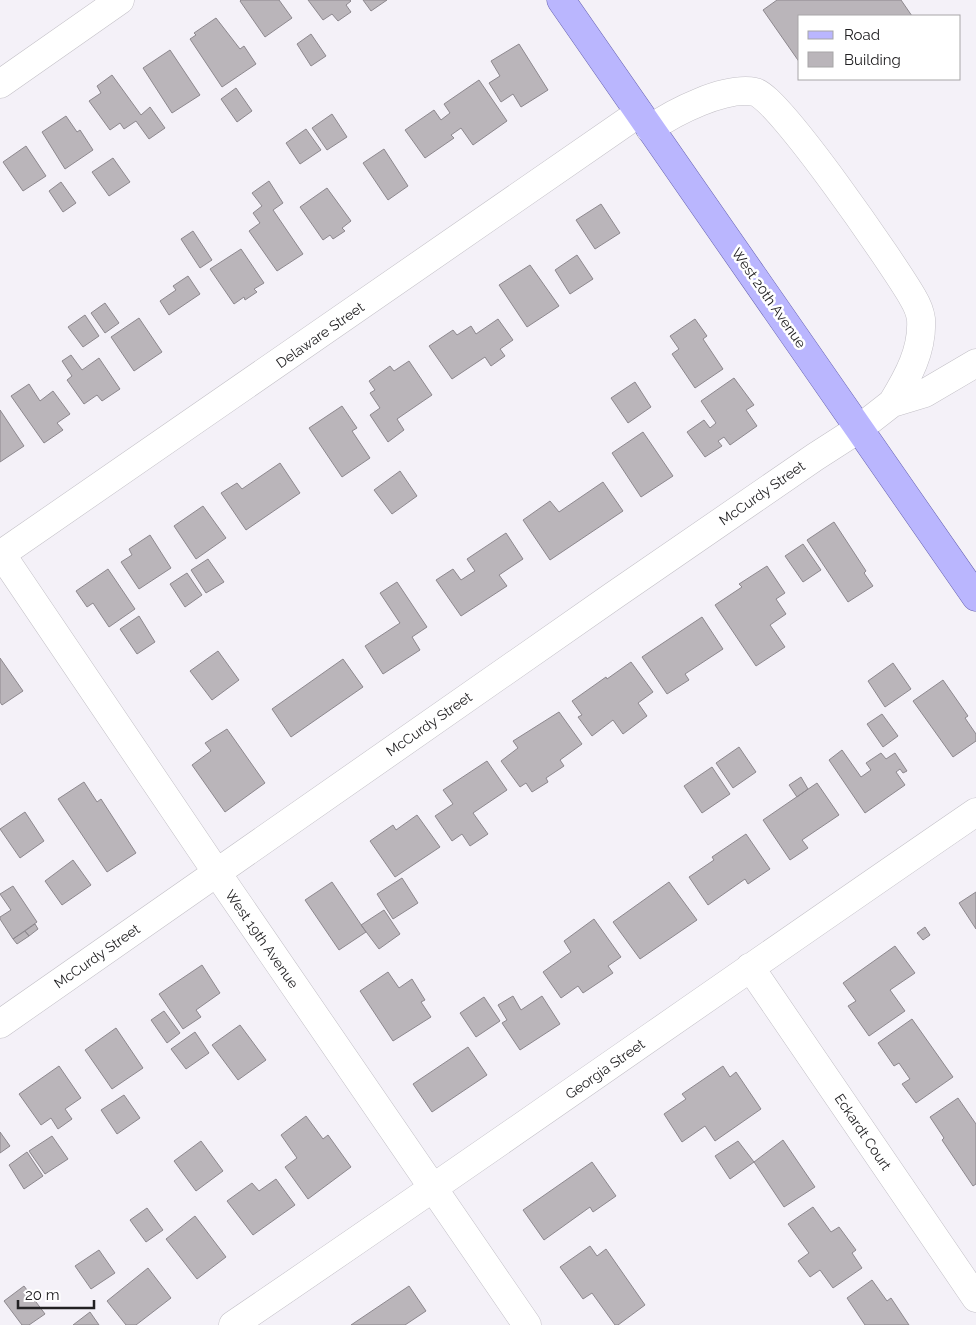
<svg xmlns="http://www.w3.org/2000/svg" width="976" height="1325" font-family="Raleway,sans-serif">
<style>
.building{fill:#bab5ba;stroke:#8d888e}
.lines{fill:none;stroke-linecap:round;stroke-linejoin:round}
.minor-casing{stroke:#c3c0c7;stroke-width:29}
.major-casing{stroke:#6763b1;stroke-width:29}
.minor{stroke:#fff;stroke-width:28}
.major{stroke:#bab6fe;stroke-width:28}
.labels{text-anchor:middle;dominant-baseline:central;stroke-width:5;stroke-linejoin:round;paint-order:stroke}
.street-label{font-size:14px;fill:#222123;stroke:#fff}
</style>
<rect width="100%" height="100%" fill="#f4f1f8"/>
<path class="building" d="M 241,0 L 279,0 L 292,18 L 265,37 L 240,1 Z
M 308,0 L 350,0 L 351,1 L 346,5 L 351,12 L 338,21 L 332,14 L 323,20 Z
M 363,0 L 387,0 L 371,11 Z
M 777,0 L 901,0 L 912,16 L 800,16 L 800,63 L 763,10 Z
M 216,18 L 240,49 L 244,46 L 256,64 L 222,87 L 190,39 L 196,35 L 194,33 Z
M 311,34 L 326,56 L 311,66 L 297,44 Z
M 519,44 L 548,90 L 521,107 L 513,94 L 501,102 L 489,83 L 500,76 L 491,61 Z
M 170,50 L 200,95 L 172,113 L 143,68 Z
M 112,75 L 141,115 L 150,107 L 165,128 L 149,139 L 136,121 L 124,129 L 120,123 L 110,130 L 89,101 L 101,93 L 97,86 Z
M 479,80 L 507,121 L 473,145 L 461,128 L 451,135 L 454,138 L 425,158 L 405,130 L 434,110 L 441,120 L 450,113 L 444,104 Z
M 236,88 L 252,111 L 237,122 L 221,99 Z
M 332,114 L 347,137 L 327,150 L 312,128 Z
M 66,116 L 77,132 L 80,130 L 93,150 L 65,169 L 42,132 Z
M 306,129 L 321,150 L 300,164 L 286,143 Z
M 26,146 L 46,176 L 23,191 L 3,162 Z
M 384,149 L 408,186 L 388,200 L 363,163 Z
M 113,158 L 130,182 L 109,196 L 92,172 Z
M 269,181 L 283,203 L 273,210 L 303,254 L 277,271 L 249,231 L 260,223 L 253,213 L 262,206 L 252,193 Z
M 61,182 L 76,203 L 63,212 L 49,191 Z
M 327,188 L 351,221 L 342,228 L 345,231 L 333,239 L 330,235 L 323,240 L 300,207 Z
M 601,204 L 620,233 L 595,249 L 576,220 Z
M 193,231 L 212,260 L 200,268 L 181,239 Z
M 241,249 L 264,283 L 254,289 L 257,292 L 245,300 L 244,297 L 234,304 L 210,269 Z
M 577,255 L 593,279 L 570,294 L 555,270 Z
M 530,265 L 559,306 L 527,327 L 499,285 Z
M 188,276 L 200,294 L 169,315 L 160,301 L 176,290 L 173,286 Z
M 105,303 L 119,323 L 105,333 L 91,313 Z
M 85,315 L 99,336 L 83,347 L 68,327 Z
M 139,318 L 162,352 L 134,371 L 111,337 Z
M 498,319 L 513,340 L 500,349 L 505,356 L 491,366 L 485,357 L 452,379 L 429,346 L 453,330 L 457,335 L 471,326 L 476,334 Z
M 695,319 L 707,336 L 703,339 L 723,369 L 695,388 L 672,354 L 679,349 L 670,336 Z
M 71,355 L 82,370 L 99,358 L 120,389 L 102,401 L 97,395 L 84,404 L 67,380 L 72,376 L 62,361 Z
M 409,361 L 432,395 L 397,419 L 404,430 L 388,442 L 370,415 L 380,408 L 370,393 L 375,390 L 369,381 L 390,366 L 394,371 Z
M 734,378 L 754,405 L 746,410 L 757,426 L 730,445 L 724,437 L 718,441 L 722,446 L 705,457 L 687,432 L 704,420 L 710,428 L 716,423 L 701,401 Z
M 635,382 L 651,407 L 628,423 L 611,398 Z
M 29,384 L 40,401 L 53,391 L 70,414 L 57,423 L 63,430 L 44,443 L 11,396 Z
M 342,406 L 357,428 L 352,431 L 370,458 L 342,477 L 309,428 Z
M 0,410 L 24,446 L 0,462 Z
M 643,432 L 673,476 L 641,497 L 612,453 Z
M 280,463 L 300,493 L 246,530 L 221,493 L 237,483 L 242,489 Z
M 400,471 L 417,496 L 392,514 L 374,490 Z
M 603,482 L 623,511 L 550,560 L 523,520 L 550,501 L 559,512 Z
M 203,506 L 226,538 L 196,559 L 174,526 Z
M 834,522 L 866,571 L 864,573 L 873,586 L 848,602 L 807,540 Z
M 506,533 L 523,559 L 499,575 L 507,586 L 461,616 L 436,580 L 453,569 L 461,580 L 475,571 L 467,559 Z
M 150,535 L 171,568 L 139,589 L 121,562 L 132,555 L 129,549 Z
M 803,544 L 821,570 L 803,582 L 785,556 Z
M 208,559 L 224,582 L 206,593 L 191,570 Z
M 767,566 L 785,593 L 776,599 L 786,614 L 770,625 L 785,647 L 756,666 L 715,605 L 742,587 L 739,584 Z
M 108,569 L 135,609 L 109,627 L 93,603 L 87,607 L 76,591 Z
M 187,573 L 202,595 L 185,607 L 170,584 Z
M 397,582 L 427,627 L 412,637 L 420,650 L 383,674 L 365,646 L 400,623 L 380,593 Z
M 139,616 L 155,642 L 137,654 L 120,629 Z
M 702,617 L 723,649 L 685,674 L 689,680 L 667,694 L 642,657 Z
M 218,651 L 239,680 L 212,700 L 190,671 Z
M 0,658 L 23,691 L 2,705 L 0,702 Z
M 343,659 L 363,687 L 291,737 L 272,709 Z
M 631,662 L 653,692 L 638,703 L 647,716 L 623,734 L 613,720 L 592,736 L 578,717 L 582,715 L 572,701 L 606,677 L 607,679 Z
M 893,663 L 911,689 L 885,707 L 868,681 Z
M 943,680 L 968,716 L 965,718 L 976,734 L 976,741 L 953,757 L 913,701 Z
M 559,712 L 582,744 L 560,760 L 564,766 L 546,778 L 548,782 L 532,792 L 526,783 L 520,787 L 501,761 L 518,748 L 513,741 Z
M 882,714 L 898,736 L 883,747 L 867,724 Z
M 227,729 L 265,783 L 225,812 L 192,765 L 211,751 L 205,743 Z
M 739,747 L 756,772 L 733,788 L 716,763 Z
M 842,750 L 861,777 L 871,770 L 866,763 L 881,753 L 886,759 L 895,753 L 907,771 L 903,773 L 900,769 L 896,772 L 905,785 L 865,813 L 829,760 Z
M 487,761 L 507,790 L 473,813 L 488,834 L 470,846 L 462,834 L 452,841 L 435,816 L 453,804 L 443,790 Z
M 712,767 L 730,794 L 702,813 L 684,786 Z
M 801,777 L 808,789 L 797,797 L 789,785 Z
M 84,782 L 97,802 L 101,799 L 136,853 L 107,872 L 58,799 Z
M 817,783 L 839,815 L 802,840 L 808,848 L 790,860 L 763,820 Z
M 25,812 L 44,841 L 20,858 L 0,829 Z
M 417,815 L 440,847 L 395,877 L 370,841 L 393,825 L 396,830 Z
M 746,834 L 770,869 L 748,884 L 745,879 L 708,905 L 689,877 L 714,860 L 712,857 Z
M 73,860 L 91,885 L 62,905 L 45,881 Z
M 402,878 L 418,903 L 393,919 L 377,894 Z
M 332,882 L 366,932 L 339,950 L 305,900 Z
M 669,882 L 697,920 L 640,959 L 613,922 Z
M 13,886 L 37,922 L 13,939 L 0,919 L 0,917 L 11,910 L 0,894 Z
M 976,892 L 976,929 L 959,903 Z
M 384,910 L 400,934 L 379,949 L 361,925 Z
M 594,919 L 621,957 L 608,966 L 613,973 L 583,993 L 578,986 L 561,998 L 543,972 L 571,952 L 564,941 Z
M 35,924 L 38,929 L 29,936 L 25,931 Z
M 925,927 L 930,935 L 923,940 L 917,933 Z
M 25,931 L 29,936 L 17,944 L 13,939 Z
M 895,946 L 915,973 L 890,990 L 905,1011 L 869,1036 L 848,1006 L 856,1001 L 843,983 Z
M 202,965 L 220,993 L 196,1010 L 201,1017 L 183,1029 L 159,994 Z
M 388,972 L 399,988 L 412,979 L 425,1000 L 421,1002 L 431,1017 L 393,1041 L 360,991 Z
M 513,996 L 521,1010 L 542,996 L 560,1024 L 520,1050 L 502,1023 L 507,1020 L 498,1005 Z
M 484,997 L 500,1021 L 476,1037 L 460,1013 Z
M 164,1011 L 180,1033 L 167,1043 L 151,1020 Z
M 912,1019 L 953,1077 L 916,1103 L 902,1084 L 910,1079 L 899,1063 L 894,1066 L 878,1043 Z
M 240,1025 L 266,1060 L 238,1080 L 212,1045 Z
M 116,1028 L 143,1068 L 112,1089 L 85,1050 Z
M 195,1032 L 209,1053 L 186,1069 L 171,1049 Z
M 468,1047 L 487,1075 L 432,1112 L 413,1084 Z
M 59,1066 L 81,1098 L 65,1109 L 72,1119 L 58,1129 L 51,1118 L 41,1125 L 19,1094 Z
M 723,1066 L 730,1077 L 736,1072 L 761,1109 L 715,1141 L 705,1126 L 682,1142 L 664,1114 L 686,1099 L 682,1094 Z
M 124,1095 L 140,1118 L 117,1134 L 101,1110 Z
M 958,1098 L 976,1124 L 976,1184 L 973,1186 L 942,1140 L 944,1138 L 930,1117 Z
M 306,1116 L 323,1139 L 328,1135 L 351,1167 L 308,1199 L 285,1167 L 297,1158 L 281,1135 Z
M 0,1132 L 10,1146 L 0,1153 Z
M 52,1136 L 68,1159 L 45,1174 L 29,1151 Z
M 783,1140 L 815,1187 L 784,1207 L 754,1162 Z
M 201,1141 L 223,1171 L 196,1191 L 174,1161 Z
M 738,1141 L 754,1162 L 730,1179 L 715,1156 Z
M 27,1152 L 43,1176 L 24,1189 L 9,1165 Z
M 592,1162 L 616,1196 L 593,1212 L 590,1207 L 544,1240 L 523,1210 Z
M 276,1179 L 295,1205 L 253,1235 L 227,1201 L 252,1183 L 259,1191 Z
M 813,1207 L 831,1232 L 839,1227 L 856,1250 L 852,1253 L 862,1268 L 833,1288 L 820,1270 L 810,1277 L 798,1261 L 809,1253 L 788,1224 Z
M 147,1208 L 163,1230 L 146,1242 L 130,1220 Z
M 195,1216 L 226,1257 L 197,1279 L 166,1239 Z
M 590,1246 L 597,1256 L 606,1249 L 645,1305 L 618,1325 L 615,1325 L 592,1293 L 583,1299 L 560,1267 Z
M 99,1250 L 115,1273 L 91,1289 L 75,1266 Z
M 148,1268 L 171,1298 L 136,1325 L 126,1325 L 107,1301 Z
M 872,1280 L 887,1301 L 891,1298 L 909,1325 L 865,1325 L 847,1298 Z
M 24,1286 L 45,1314 L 29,1325 L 22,1325 L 4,1301 Z
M 409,1286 L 426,1311 L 405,1325 L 351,1325 Z
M 90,1312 L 99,1325 L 73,1325 Z"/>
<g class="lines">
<defs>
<path id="minor" d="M 0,84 L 120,0
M 650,129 C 674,112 725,86 755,92 C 778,96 896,268 913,298 C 916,303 920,312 921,319 C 923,350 908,377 892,403
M 0,552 L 217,873 L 527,1325
M 0,555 L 639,113
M 750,967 L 976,1298
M 0,1024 L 613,596 L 815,457 L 860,428 L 892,403 L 925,393 L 976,363
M 233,1325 C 482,1156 728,982 976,812"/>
<path id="major" d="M 561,0 L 976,597"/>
</defs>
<use href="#minor" class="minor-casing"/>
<use href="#major" class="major-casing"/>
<use href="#minor" class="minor"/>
<use href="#major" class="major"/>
</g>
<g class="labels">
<g class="street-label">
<text transform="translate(769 298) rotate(55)">West 20th Avenue</text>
<text transform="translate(320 335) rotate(-35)">Delaware Street</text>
<text transform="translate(762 493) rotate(-35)">McCurdy Street</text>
<text transform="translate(429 724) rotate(-35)">McCurdy Street</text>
<text transform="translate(262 939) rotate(55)">West 19th Avenue</text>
<text transform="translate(97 956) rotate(-35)">McCurdy Street</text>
<text transform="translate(605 1069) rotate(-35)">Georgia Street</text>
<text transform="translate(863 1132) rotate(56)">Eckardt Court</text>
</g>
</g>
<rect x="798" y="15" width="162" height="65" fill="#ffffff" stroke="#a7a6a7"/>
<rect x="808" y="31" width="25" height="8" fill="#bab6fe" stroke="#a7a6a7"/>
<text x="844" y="40" font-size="15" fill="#222123">Road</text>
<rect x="808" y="52" width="25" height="15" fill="#bab5ba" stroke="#a7a6a7"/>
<text x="844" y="65" font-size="15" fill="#222123">Building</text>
<path d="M18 1300v8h76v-8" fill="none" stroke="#222123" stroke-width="2.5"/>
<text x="25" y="1300" font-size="15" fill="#222123" stroke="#ffffff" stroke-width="4" paint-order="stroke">20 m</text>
</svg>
